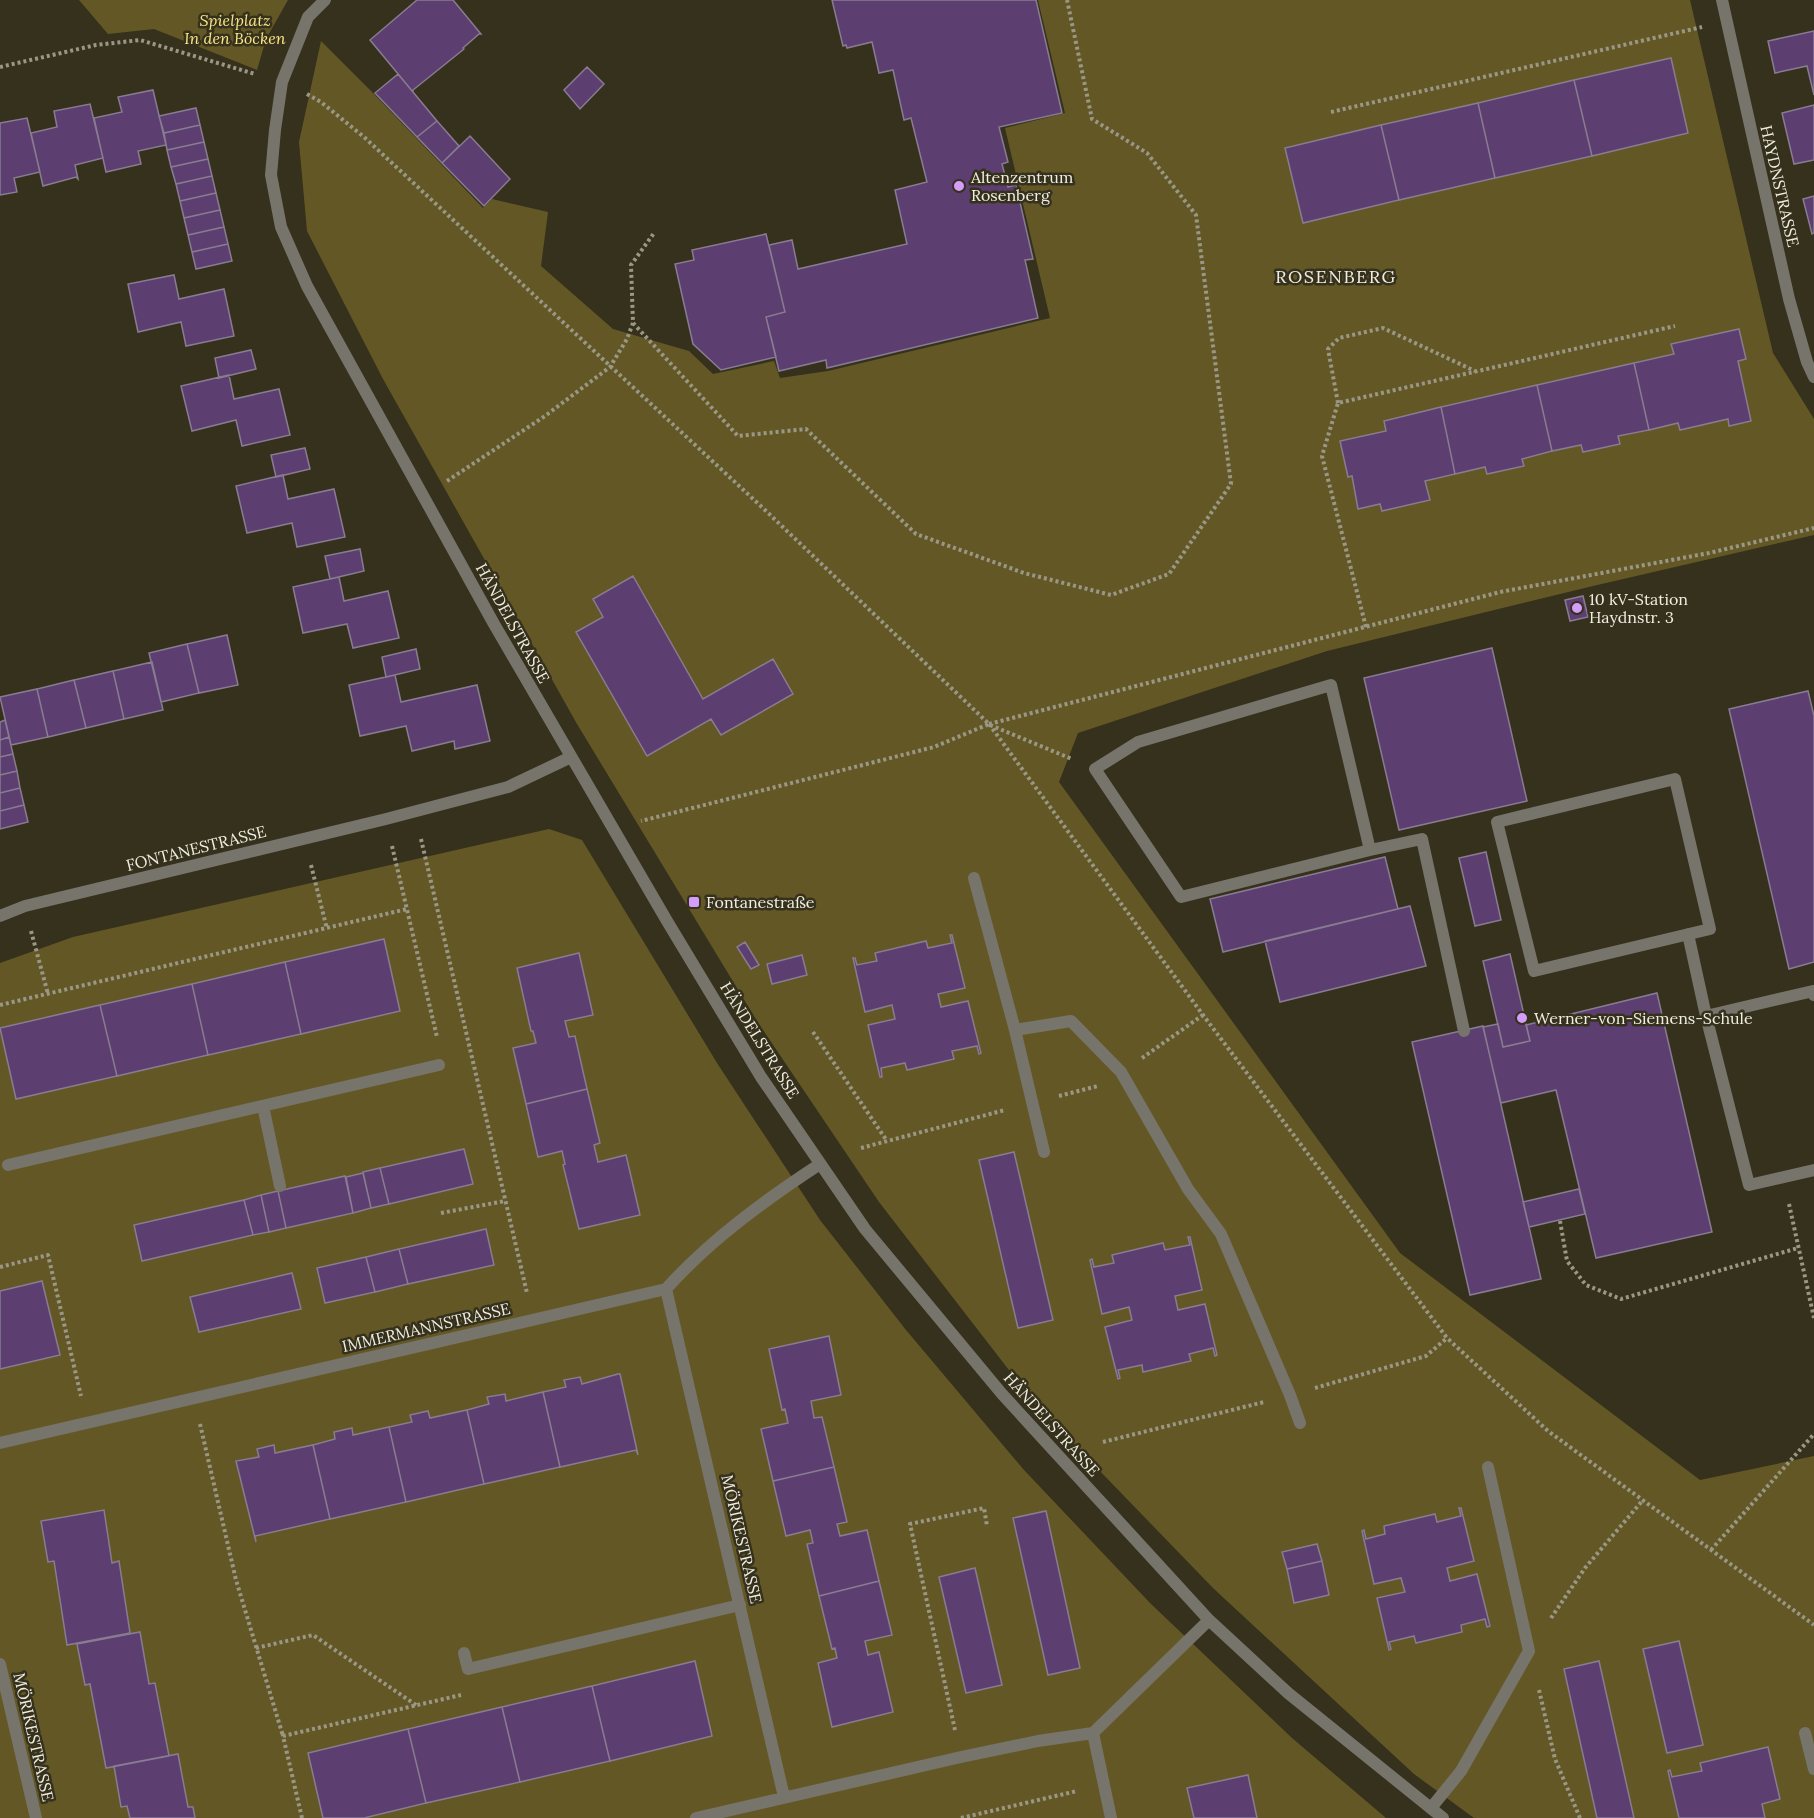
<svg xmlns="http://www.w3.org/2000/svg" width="1814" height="1818" font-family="Lora,serif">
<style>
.green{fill:#635825}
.building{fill:#5c3e71;stroke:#887c91;stroke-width:1.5}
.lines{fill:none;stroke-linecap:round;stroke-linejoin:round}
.path{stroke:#9a9787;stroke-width:4;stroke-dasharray:3 3;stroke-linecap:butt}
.service{stroke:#77756b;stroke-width:12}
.pedestrian{stroke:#77756b;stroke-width:12}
.minor{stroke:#77756b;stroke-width:12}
.poi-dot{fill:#d49cfb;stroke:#35311d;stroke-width:2}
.labels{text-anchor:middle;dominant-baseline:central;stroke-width:5;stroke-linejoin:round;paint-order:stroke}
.park-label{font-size:16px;font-style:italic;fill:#f9e585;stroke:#35311d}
.poi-label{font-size:16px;fill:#f0eee1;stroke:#35311d;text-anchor:start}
.street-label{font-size:16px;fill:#f0eee1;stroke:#35311d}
.neighbourhood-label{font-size:18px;letter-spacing:1.5px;fill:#f0eee1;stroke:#35311d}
</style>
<rect width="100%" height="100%" fill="#35311d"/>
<path class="green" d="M 79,0 L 288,0 L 266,39 L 257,70 L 154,29 L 108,34 Z
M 1038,0 L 1690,0 L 1773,353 L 1814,419 L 1814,535 L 1593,586 L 1327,651 L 1078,733 L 1059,782 L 1400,1253 L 1700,1480 L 1814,1456 L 1814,1818 L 1474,1818 L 1414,1774 L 1214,1589 L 1036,1405 L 879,1202 L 757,1021 L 577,724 L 383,379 L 307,231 L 299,142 L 321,41 L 374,94 L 483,208 L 492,199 L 548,212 L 541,266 L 613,329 L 689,351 L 713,374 L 774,361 L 780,378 L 828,371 L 1050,318 L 1005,128 L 1065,113 Z
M 549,829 L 582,840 L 717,1063 L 820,1220 L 906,1330 L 1024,1470 L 1151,1604 L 1292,1738 L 1386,1818 L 0,1818 L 0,963 L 73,937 Z"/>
<path class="building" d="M 417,0 L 453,0 L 481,34 L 479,34 L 463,48 L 464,49 L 413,90 L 413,92 L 370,40 Z
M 832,0 L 1036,0 L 1062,113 L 999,127 L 1008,162 L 1002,164 L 1008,187 L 1016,185 L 1033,259 L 1025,260 L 1038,318 L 827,368 L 826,360 L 779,371 L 766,317 L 785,312 L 769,245 L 792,240 L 798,269 L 907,244 L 895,190 L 927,182 L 911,118 L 904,120 L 893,70 L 879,73 L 872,42 L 847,48 L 846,45 L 843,46 Z
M 1814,31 L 1814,95 L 1807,66 L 1775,73 L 1768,41 Z
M 1671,58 L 1688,133 L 1592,156 L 1574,80 Z
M 587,67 L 604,84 L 580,109 L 564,90 Z
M 398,74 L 437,121 L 417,137 L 375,93 Z
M 1574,80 L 1592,156 L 1495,178 L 1478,103 Z
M 153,90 L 166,145 L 138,151 L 141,164 L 106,172 L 94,118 L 122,112 L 118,97 Z
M 1478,103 L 1495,178 L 1399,200 L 1381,125 Z
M 90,104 L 103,158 L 75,165 L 78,179 L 76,177 L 43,186 L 31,133 L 57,127 L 54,111 Z
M 1814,105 L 1814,160 L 1794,164 L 1782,113 Z
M 196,108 L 200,125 L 164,133 L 159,116 Z
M 27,118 L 40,172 L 14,178 L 17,192 L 0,195 L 0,123 Z
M 437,121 L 459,146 L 442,163 L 417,137 Z
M 200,125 L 204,142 L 167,150 L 164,133 Z
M 1381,125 L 1399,200 L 1303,223 L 1285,148 Z
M 470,136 L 510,179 L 484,206 L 442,163 Z
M 204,142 L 208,159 L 171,167 L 167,150 Z
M 208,159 L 212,176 L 176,184 L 171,167 Z
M 212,176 L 216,193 L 180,201 L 176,184 Z
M 216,193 L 220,210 L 184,218 L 180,201 Z
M 1814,196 L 1814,233 L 1812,234 L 1803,199 Z
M 220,210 L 224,227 L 188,235 L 184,218 Z
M 224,227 L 228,244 L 192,252 L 188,235 Z
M 766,234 L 785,312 L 766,317 L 776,357 L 721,370 L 693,344 L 675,264 L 694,260 L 692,250 Z
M 228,244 L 232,261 L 196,269 L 192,252 Z
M 174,275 L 179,299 L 224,289 L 234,336 L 186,346 L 181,322 L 138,332 L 128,284 Z
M 1739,329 L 1746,359 L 1738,361 L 1751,421 L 1729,426 L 1728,419 L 1680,430 L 1678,423 L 1649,430 L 1634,363 L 1674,354 L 1671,344 Z
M 251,350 L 256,369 L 219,378 L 215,358 Z
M 1634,363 L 1649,430 L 1618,436 L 1620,444 L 1583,452 L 1581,445 L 1552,451 L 1537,385 Z
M 229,375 L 234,399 L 279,389 L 290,435 L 242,446 L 236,420 L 192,431 L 181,386 Z
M 1537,385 L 1552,451 L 1522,459 L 1524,466 L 1487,474 L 1485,467 L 1455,474 L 1441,407 Z
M 1441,407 L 1455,474 L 1425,481 L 1430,500 L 1382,511 L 1380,504 L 1358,509 L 1352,476 L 1348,477 L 1340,441 L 1386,431 L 1384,421 Z
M 305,448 L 310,469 L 276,477 L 271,455 Z
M 283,475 L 288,499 L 334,489 L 345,537 L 297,547 L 292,523 L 247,533 L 236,486 Z
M 360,549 L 364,571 L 330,579 L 325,556 Z
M 633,576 L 703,699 L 773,659 L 793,694 L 721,735 L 711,719 L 647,756 L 576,632 L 603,617 L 593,599 Z
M 339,577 L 344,601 L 388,591 L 399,638 L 353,648 L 347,624 L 303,633 L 293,587 Z
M 1583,596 L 1588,617 L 1570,621 L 1565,600 Z
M 227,635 L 238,685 L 199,693 L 187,644 Z
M 187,644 L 199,693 L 161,702 L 149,653 Z
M 1492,648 L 1527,801 L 1399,830 L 1364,678 Z
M 416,649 L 420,669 L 386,677 L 382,657 Z
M 152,662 L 163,710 L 124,719 L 113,671 Z
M 113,671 L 124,719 L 86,728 L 74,680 Z
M 395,675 L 401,702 L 477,685 L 490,741 L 455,749 L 454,741 L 412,751 L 406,726 L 360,736 L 349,685 Z
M 74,680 L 86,728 L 48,737 L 37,689 Z
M 37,689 L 48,737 L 11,745 L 0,697 Z
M 1808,691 L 1814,716 L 1814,962 L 1789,969 L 1729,709 Z
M 5,720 L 9,737 L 0,740 L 0,722 Z
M 9,737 L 13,754 L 0,757 L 0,740 Z
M 13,754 L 17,771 L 0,775 L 0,757 Z
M 17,771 L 20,788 L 0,793 L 0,775 Z
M 20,788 L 24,805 L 0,811 L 0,793 Z
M 24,805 L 28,822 L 0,829 L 0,811 Z
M 1486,852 L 1501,920 L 1475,926 L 1459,858 Z
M 1385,857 L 1398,909 L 1223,952 L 1210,899 Z
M 1410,906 L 1426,966 L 1280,1002 L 1265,941 Z
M 950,935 L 952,935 L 965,988 L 938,994 L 941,1007 L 968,1001 L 981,1053 L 979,1054 L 977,1046 L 952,1051 L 954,1059 L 907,1070 L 905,1063 L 881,1068 L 882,1077 L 880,1077 L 868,1025 L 895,1019 L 892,1005 L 865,1012 L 853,958 L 855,958 L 857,965 L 877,961 L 875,953 L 926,941 L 928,948 L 952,943 Z
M 384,939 L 400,1011 L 301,1034 L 285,962 Z
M 745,942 L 759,965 L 751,969 L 737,947 Z
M 579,953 L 593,1015 L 565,1021 L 569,1037 L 575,1036 L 587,1089 L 526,1104 L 513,1048 L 536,1043 L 533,1031 L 531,1031 L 517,968 Z
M 1510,954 L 1530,1041 L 1503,1047 L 1483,961 Z
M 802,955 L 807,975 L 772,984 L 767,964 Z
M 285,962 L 301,1034 L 208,1055 L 192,984 Z
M 192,984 L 208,1055 L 117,1076 L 100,1005 Z
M 1657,993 L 1712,1232 L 1596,1258 L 1556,1090 L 1501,1103 L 1483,1027 L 1498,1024 L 1503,1047 L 1530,1041 L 1526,1025 Z
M 100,1005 L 117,1076 L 16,1099 L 0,1028 Z
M 1483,1026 L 1541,1279 L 1470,1295 L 1412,1042 Z
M 587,1089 L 600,1143 L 594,1145 L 598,1162 L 626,1155 L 640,1215 L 579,1229 L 563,1165 L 565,1164 L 562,1151 L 538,1157 L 526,1104 Z
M 464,1149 L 473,1184 L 389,1204 L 380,1168 Z
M 1014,1152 L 1053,1320 L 1018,1328 L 979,1160 Z
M 380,1168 L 389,1204 L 371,1208 L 363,1172 Z
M 363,1173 L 371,1208 L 353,1213 L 346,1177 Z
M 345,1176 L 353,1213 L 286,1228 L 278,1191 Z
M 1579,1189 L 1585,1214 L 1529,1227 L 1523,1202 Z
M 278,1191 L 286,1228 L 269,1232 L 261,1195 Z
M 261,1195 L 269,1232 L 253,1235 L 244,1200 Z
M 244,1200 L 253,1235 L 142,1261 L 134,1225 Z
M 486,1229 L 494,1265 L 408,1284 L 399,1249 Z
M 1188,1237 L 1190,1237 L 1202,1290 L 1175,1296 L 1178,1310 L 1205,1304 L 1217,1355 L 1215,1356 L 1213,1348 L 1189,1354 L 1191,1361 L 1143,1372 L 1142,1365 L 1118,1370 L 1120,1378 L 1118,1379 L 1105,1327 L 1132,1320 L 1129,1307 L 1102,1314 L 1090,1260 L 1092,1259 L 1094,1267 L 1114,1263 L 1112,1255 L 1163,1243 L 1165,1250 L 1190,1245 Z
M 399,1249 L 408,1284 L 375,1292 L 366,1257 Z
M 366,1257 L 375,1292 L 325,1303 L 317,1268 Z
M 292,1273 L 301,1309 L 199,1332 L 190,1297 Z
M 42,1281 L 60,1355 L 0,1369 L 0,1291 Z
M 829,1336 L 841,1395 L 811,1401 L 814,1418 L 822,1417 L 834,1467 L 773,1481 L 761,1429 L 788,1423 L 785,1409 L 782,1410 L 769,1349 Z
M 618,1374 L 620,1374 L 638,1455 L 636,1450 L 560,1467 L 543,1392 L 566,1387 L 564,1380 L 580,1377 L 582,1384 Z
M 543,1392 L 560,1467 L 484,1484 L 467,1410 L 489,1404 L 487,1397 L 505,1394 L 506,1401 Z
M 467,1410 L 484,1484 L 406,1502 L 389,1427 L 412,1422 L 410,1415 L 428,1411 L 430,1418 Z
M 389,1427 L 406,1502 L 330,1519 L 313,1445 L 335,1439 L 334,1432 L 352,1428 L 353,1435 Z
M 274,1445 L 275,1453 L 313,1445 L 330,1519 L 255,1536 L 256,1542 L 236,1461 L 259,1457 L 257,1449 Z
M 834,1467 L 847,1522 L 837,1524 L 840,1536 L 867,1530 L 879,1581 L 819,1596 L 807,1544 L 813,1543 L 810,1530 L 786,1536 L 773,1481 Z
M 1459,1508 L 1461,1508 L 1474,1561 L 1447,1568 L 1450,1581 L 1477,1574 L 1490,1626 L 1487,1627 L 1485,1619 L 1461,1625 L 1462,1632 L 1416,1643 L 1414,1636 L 1389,1642 L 1391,1649 L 1389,1650 L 1377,1598 L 1405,1592 L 1401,1578 L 1374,1584 L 1362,1531 L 1364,1530 L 1366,1539 L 1385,1534 L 1384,1526 L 1435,1514 L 1437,1522 L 1461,1516 Z
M 104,1510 L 112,1563 L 119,1561 L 130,1633 L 67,1645 L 54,1561 L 48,1562 L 41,1521 Z
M 1046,1511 L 1080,1668 L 1048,1675 L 1013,1518 Z
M 1317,1544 L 1322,1561 L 1287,1569 L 1282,1552 Z
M 1322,1561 L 1329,1595 L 1294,1603 L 1287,1569 Z
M 975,1568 L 1002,1685 L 966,1693 L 939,1577 Z
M 879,1581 L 892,1635 L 865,1641 L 868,1655 L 879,1652 L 893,1712 L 832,1727 L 818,1663 L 837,1658 L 835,1648 L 832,1649 L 819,1596 Z
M 140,1632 L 149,1684 L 155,1683 L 169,1756 L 106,1768 L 90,1684 L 85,1685 L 77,1644 Z
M 1679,1641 L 1703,1745 L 1667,1753 L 1643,1649 Z
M 695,1661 L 712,1736 L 610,1761 L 592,1686 Z
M 1599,1661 L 1634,1818 L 1597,1818 L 1564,1669 Z
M 592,1686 L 610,1761 L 520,1782 L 502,1707 Z
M 502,1707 L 520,1782 L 426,1803 L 408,1729 Z
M 408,1729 L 426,1803 L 364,1818 L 323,1818 L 308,1753 Z
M 1768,1747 L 1780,1799 L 1762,1804 L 1765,1818 L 1679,1818 L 1668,1771 L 1670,1770 L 1672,1777 L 1702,1771 L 1700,1763 Z
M 178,1754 L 188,1807 L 193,1807 L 195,1818 L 130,1818 L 127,1806 L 121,1807 L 114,1766 Z
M 1248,1775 L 1257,1818 L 1194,1818 L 1187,1788 Z"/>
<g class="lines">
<path class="path" d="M 0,67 L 96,45 L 140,40 L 255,74
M 307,94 L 321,102 L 364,137 L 765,510 L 989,724 L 934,747 L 641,821
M 1331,112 L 1702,27
M 633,323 L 738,436 L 806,429 L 916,534 L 1024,573 L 1111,595 L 1169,574 L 1231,484 L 1196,215 L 1147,153 L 1092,119 L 1067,0
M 1338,403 L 1328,349 L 1339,338 L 1383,328 L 1475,371
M 447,481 L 545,416 L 610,367 L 627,339 L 633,323 L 631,265 L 654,233
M 1366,627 L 1322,456 L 1338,403 L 1675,326
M 989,724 L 1203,1015 L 1447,1338 L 1548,1431 L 1814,1625
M 989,724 L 1500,592 L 1709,553 L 1814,528
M 990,725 L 1072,759
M 421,839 L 527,1293
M 392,846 L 437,1037
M 311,865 L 327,929
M 31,931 L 48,994
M 0,1005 L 407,909
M 813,1032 L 887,1141
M 1142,1058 L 1203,1015
M 1059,1096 L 1098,1086
M 861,1148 L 1005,1110
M 1789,1204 L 1814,1318
M 441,1213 L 505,1201
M 1560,1221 L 1567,1261 L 1586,1285 L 1621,1299 L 1798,1248
M 0,1267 L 48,1255 L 81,1396
M 1315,1388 L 1426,1356 L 1447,1338
M 200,1424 L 236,1580 L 283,1736
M 1103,1442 L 1264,1402
M 1711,1550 L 1814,1434
M 1551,1618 L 1585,1568 L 1643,1500
M 256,1648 L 313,1635 L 416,1705
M 1539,1690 L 1555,1759 L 1580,1818
M 955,1730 L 910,1524 L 984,1508 L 987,1526
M 302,1818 L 283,1736 L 461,1695
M 961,1818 L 1077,1791"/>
<path class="service" d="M 974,878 L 1015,1030 L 1044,1152
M 1015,1030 L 1071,1021 L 1121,1072 L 1188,1189 L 1221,1234 L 1290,1395 L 1300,1423
M 263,1106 L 280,1186
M 8,1165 L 439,1065
M 464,1653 L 468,1669 L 740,1605
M 1805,1733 L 1814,1769
M 1431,1808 L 1461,1771 L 1529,1651 L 1488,1467"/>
<path class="pedestrian" d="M 1331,685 L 1370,850 L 1181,897 L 1095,769 L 1138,742 Z
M 1675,779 L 1710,929 L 1534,971 L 1497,822 Z
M 1370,850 L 1422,839 L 1464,1031
M 1688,934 L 1706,1016
M 1814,995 L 1813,991 L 1706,1016 L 1749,1185 L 1814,1170"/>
<path class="minor" d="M 325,0 L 308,17 L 282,82 L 275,130 L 271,175 L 281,227 L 307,286 L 494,624 L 667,921 L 761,1077 L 865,1229 L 1002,1394 L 1209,1620 L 1288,1693 L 1443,1818
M 1722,0 L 1789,299 L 1807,362 L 1814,377
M 0,916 L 25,906 L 386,819 L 508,787 L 571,757
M 666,1289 L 784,1797
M 0,1443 L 666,1289 C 710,1240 765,1200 820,1164
M 0,1664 L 36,1818
M 1093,1733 L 1111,1818
M 696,1818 L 961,1757 L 1038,1741 L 1093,1733 L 1209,1620"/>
</g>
<g class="poi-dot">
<circle cx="959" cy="186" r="6"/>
<circle cx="1577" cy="608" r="6"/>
<rect x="688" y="896" width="12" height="12" rx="3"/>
<circle cx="1522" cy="1018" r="6"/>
</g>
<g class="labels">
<g class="park-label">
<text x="235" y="20">Spielplatz<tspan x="235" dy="18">In den Böcken</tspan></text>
</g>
<g class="poi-label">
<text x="971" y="177">Altenzentrum<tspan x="971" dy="18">Rosenberg</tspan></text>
<text x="1589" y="599">10 kV-Station<tspan x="1589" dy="18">Haydnstr. 3</tspan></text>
<text x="706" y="902">Fontanestraße</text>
<text x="1534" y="1018">Werner-von-Siemens-Schule</text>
</g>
<g class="street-label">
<text transform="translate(1780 186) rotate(77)">HAYDNSTRASSE</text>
<text transform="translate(513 623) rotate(61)">HÄNDELSTRASSE</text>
<text transform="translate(196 848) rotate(-14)">FONTANESTRASSE</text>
<text transform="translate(760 1040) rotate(58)">HÄNDELSTRASSE</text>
<text transform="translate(426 1327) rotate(-13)">IMMERMANNSTRASSE</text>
<text transform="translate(1052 1424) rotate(48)">HÄNDELSTRASSE</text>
<text transform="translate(742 1539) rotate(77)">MÖRIKESTRASSE</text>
<text transform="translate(34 1737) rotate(77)">MÖRIKESTRASSE</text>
</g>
<g class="neighbourhood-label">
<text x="1336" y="276">ROSENBERG</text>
</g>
</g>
</svg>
